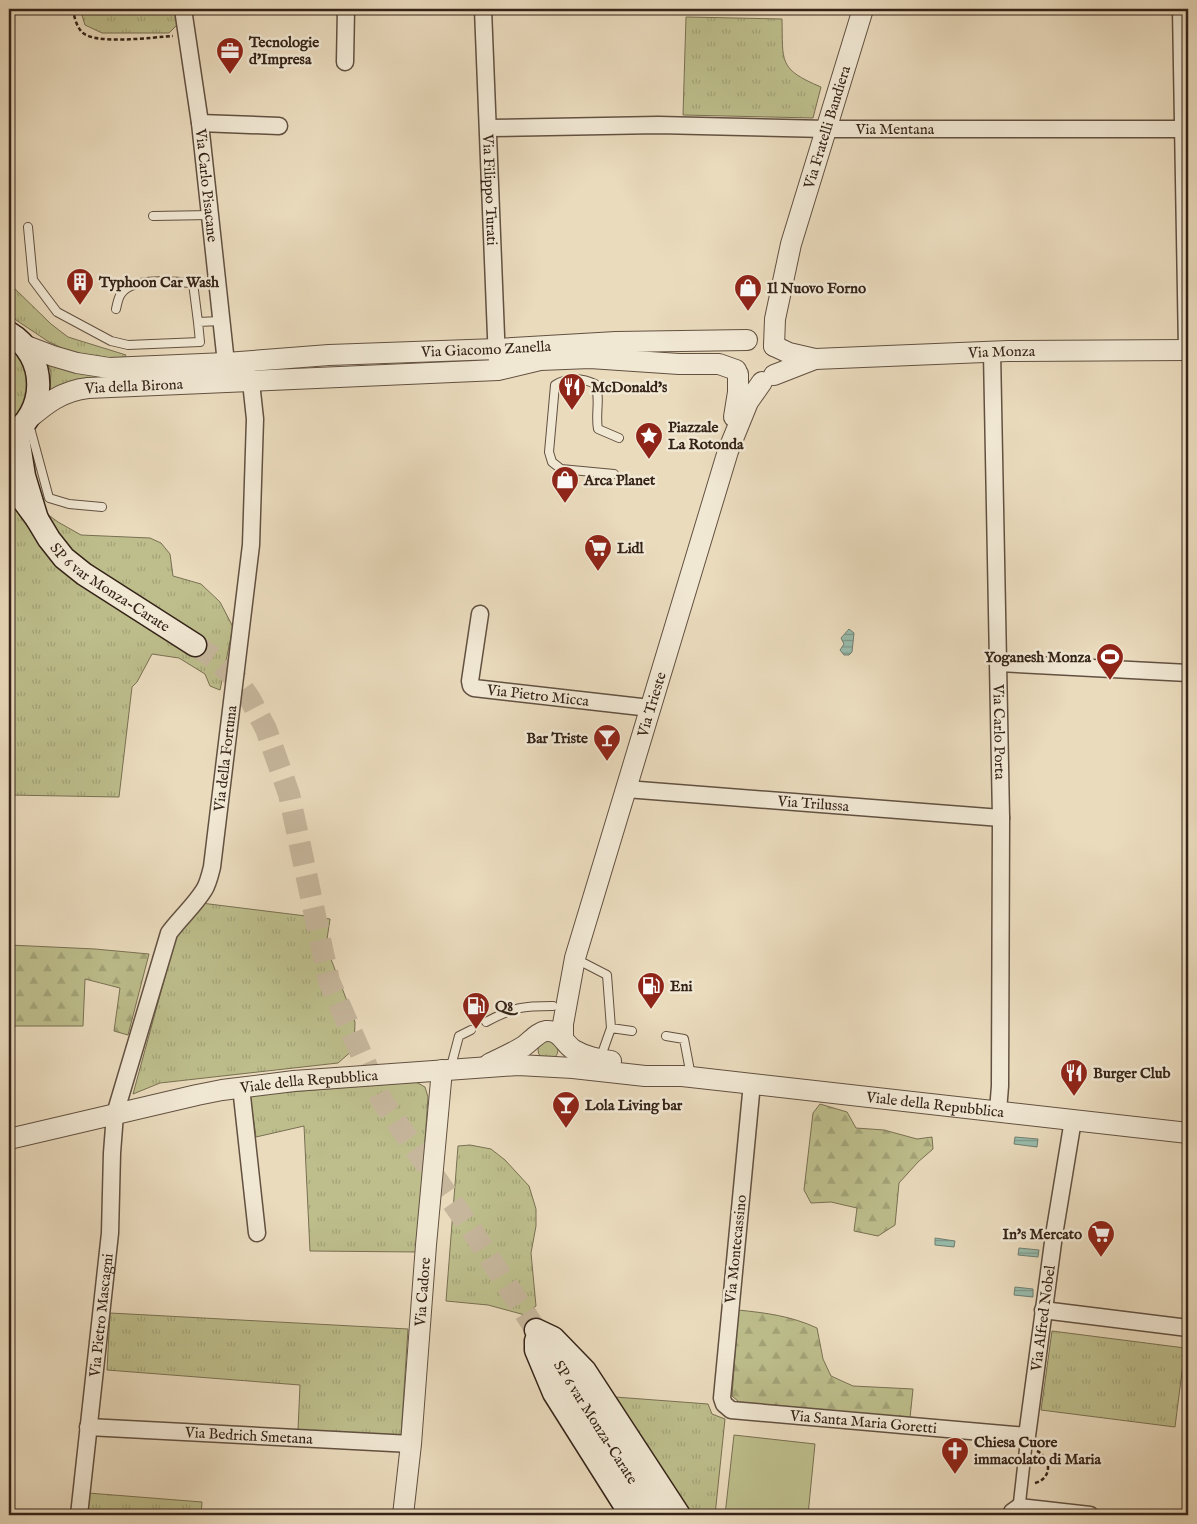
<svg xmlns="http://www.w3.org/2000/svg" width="1197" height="1524" font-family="'IM FELL English',serif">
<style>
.grass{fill:url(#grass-tufts);stroke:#797052}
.forest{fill:url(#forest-firs);stroke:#797052}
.pitch{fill:#bdbe8c;stroke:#797052}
.water{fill:url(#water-rules);stroke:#707f71}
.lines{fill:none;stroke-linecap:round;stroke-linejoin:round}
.secondary-tunnel{stroke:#c6b69c;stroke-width:22;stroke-dasharray:22 11;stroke-linecap:butt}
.service-casing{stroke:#625141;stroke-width:10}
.pedestrian-casing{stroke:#625141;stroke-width:14}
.minor-casing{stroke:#625141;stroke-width:19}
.tertiary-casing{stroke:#625141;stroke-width:22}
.secondary-casing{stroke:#352318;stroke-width:25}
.path{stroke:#352318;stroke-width:2.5;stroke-dasharray:4 2.5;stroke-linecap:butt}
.service{stroke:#f1e8d4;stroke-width:8}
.pedestrian{stroke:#f1e8d4;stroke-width:11}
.minor{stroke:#f1e8d4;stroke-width:16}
.tertiary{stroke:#f1e8d4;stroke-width:20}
.secondary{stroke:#f1e8d4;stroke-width:22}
.labels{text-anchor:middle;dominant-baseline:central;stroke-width:5;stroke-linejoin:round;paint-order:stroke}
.poi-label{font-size:15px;font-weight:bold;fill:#352318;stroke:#f1e8d4;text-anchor:start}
.street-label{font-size:15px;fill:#352318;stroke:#f1e8d4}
</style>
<defs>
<pattern id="grass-tufts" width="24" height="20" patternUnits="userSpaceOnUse" patternTransform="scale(1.25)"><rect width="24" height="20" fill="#bdbe8c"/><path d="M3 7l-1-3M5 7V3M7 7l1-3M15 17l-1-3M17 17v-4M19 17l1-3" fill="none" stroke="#a3a378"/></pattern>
<pattern id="forest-firs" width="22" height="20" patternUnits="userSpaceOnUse" patternTransform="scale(1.25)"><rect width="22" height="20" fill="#bdbe8c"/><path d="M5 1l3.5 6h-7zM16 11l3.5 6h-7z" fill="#a3a378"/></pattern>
<pattern id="water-rules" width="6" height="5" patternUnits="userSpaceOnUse" patternTransform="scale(1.25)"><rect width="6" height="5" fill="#98bcac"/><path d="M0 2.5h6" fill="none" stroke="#7d988b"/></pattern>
</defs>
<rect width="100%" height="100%" fill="#eadbbd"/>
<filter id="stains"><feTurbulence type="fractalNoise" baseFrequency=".004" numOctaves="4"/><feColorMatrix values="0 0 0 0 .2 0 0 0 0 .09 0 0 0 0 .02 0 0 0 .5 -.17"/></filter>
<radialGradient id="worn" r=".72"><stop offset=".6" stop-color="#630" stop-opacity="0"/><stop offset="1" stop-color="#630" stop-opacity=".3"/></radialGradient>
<path class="grass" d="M 80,9 L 138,9 L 147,14 L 177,12 L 177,25 L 169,33 L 102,33 L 85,25 Z
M 686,17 L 782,19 C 783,62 778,69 821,87 L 813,118 L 683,115 Z
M 9,259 L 11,285 L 51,324 L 68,337 L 126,355 L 123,360 L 71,352 L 49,342 L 16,320 L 9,311 Z
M 9,341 L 22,352 L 31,398 L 9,428 Z
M 46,360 L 199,371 L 50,390 L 51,372 Z
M 9,499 L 35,505 L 58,522 L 81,535 L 150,538 L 161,543 L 170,554 L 173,576 L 201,584 L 220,602 L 233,627 L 220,690 L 210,686 L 205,674 L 179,658 L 152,654 L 137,682 L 132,687 L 119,797 L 9,795 Z
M 201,903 L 330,919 L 326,946 L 355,1022 L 354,1049 L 338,1063 L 160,1083 L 133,1094 L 177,933 Z
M538 1050a10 10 0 1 1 20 0a10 10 0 1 1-20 0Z
M 416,1082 L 425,1087 L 428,1097 L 417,1252 L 310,1251 L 304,1126 L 256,1137 L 250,1095 Z
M 470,1145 L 491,1149 L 505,1160 L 529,1186 L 536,1209 L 536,1226 L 531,1253 L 536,1306 L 525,1315 L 488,1305 L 446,1301 L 458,1146 Z
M 110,1313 L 408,1329 L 401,1435 L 298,1430 L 300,1385 L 107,1370 Z
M 1052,1331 L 1185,1348 L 1175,1427 L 1041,1410 Z
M 615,1397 L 708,1404 L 712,1414 L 725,1419 L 715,1515 L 691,1515 Z
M 88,1493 L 202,1502 L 201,1515 L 86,1515 Z"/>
<path class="forest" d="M 138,9 L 176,9 L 177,12 L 147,14 Z
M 9,945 L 95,949 L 149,954 L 128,1035 L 114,1031 L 120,988 L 85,979 L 83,1026 L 9,1026 Z
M 820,1104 L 847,1112 L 856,1128 L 884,1130 L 917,1139 L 932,1137 L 933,1149 L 918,1162 L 899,1183 L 895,1225 L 878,1236 L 854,1231 L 857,1208 L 831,1202 L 811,1203 L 804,1190 L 813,1113 Z
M 738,1310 C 767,1313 791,1316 817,1328 L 823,1359 L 831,1376 L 853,1386 L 913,1389 L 910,1418 L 739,1402 L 732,1396 Z"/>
<path class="pitch" d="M 734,1435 L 815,1444 L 808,1515 L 725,1515 Z"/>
<path class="water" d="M 849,629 L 854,633 L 852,652 L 849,655 L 844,655 L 840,650 L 844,644 L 841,638 Z
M 1015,1137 L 1038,1139 L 1037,1147 L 1014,1144 Z
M 935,1238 L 955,1241 L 954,1247 L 935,1245 Z
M 1019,1248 L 1039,1250 L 1038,1257 L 1018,1255 Z
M 1015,1287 L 1033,1289 L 1033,1297 L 1014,1295 Z"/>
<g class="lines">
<path class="secondary-tunnel" d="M 195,645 L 214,658 L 237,680 L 250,699 L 266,729 L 289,794 L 329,981 L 382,1101 L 471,1229 L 536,1330"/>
<defs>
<path id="service" d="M 153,216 L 210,215
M 28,227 L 33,280 L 57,312 L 111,341 L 128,345 L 200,342 L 198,322 L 221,321
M 116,309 C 117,305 118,298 121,294 C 133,276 174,282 193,283 L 198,322
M 29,424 L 49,498 L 69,504 L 102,507
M 614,474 L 561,469 L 552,462 L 549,452 L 555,385 C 567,377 583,378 595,384 C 601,398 595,414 598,429 L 619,438
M 576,959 L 607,975 L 611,1028 L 632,1031
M 486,1022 C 514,1007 522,1006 553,1006
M 666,1036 L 684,1039 L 691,1076
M 600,1059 L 611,1028
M 450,1070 L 459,1036 L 471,1030"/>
<path id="pedestrian" d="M 1019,1507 L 1027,1436"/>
<g id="minor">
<path id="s1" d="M 183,9 L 200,123 L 226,363"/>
<path id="s2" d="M 483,9 L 497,361"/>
<path d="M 1181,9 L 1187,350"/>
<path d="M 345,62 L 346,9"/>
<path d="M 200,123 L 279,126"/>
<path id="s3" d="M 489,128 L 658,125 L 826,129 L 1182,129"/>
<path id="s4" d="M 992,352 L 1001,818 L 1000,1086 L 998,1111"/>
<path id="s5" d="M 480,614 L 470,681 L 471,686 L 474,688 L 650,708"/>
<path d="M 998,663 L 1188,673"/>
<path id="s6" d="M 626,789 L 1001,818"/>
<path id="s7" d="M 752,1083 L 722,1398 L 724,1404 L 731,1410 L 1027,1436 L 1054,1235 L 1073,1120"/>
<path d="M 241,1087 L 257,1233"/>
<path d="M 1043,1310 L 1188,1328"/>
<path id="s8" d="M 88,1427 L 411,1444"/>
<path id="s9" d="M 79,1515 L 110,1233 L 112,1153 L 115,1114 L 169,933 C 180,918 194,906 204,890 C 208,884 210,875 212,867 L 251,545 L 255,419 L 251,382"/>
<path d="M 1011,1515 L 1012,1512 L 1019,1507 L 1090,1515"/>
</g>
<g id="tertiary">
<path id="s10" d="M 24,345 L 53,356 L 77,363 L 109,368 L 226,363 L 329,355 L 497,349 L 616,342 L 747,340"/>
<path id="s11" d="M 774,346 L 789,353 L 815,359 L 1008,351 L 1188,350"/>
<path id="s12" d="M 774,346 L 775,319 L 791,244 L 863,9"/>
<path d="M 774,375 L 815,359"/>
<path d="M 734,417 L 738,392 L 738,374"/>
<path id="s13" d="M 27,420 C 47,403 62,391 88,388 L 498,370 L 540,360 L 590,358 L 679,364 L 719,364 L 736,370"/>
<path id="s14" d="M 563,1038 L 563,1024 L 575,958 L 728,451 L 748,402 L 762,382"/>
<path d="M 489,1064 C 501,1058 513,1053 524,1046 C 531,1041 538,1032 546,1031 C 561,1030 564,1044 574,1050 C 586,1057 598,1059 611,1061"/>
<path id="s15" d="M 9,1139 L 197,1095 L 222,1090 L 294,1081 L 518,1065 L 573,1068 L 645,1076 L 682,1076 L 1188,1133"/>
<path id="s16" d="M 403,1515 L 411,1444 L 426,1245 L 442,1070"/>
</g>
<g id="secondary">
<path d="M 9,333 C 48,356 48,413 9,436"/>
<path d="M 9,481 L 37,519 L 24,476 L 17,431"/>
<path id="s17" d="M 37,519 L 49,539 L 64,558 L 84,574 L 195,645"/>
<path d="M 536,1330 L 553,1338 L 585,1371 L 679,1515"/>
<path d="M 536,1341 L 536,1350 L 554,1393 L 631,1515"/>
<path id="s18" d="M 548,1347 L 655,1515"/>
</g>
</defs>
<use href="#service" class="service-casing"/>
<use href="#pedestrian" class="pedestrian-casing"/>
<use href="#minor" class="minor-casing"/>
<use href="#tertiary" class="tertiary-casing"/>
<use href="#secondary" class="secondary-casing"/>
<path class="path" d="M 73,9 C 74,16 76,25 81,31 C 92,46 154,37 173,36
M 1035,1483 C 1052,1479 1052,1458 1037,1451"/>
<use href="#service" class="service"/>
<use href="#pedestrian" class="pedestrian"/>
<use href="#minor" class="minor"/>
<use href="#tertiary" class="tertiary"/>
<use href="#secondary" class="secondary"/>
</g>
<defs>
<symbol id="office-pin" viewBox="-11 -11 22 30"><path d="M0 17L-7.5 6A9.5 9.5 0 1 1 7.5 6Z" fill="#8f2418" stroke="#f1e8d4"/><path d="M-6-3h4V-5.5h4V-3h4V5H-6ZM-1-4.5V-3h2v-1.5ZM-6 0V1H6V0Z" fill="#fff"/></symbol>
<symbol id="building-pin" viewBox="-11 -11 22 30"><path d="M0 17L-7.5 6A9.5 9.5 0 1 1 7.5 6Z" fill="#8f2418" stroke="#f1e8d4"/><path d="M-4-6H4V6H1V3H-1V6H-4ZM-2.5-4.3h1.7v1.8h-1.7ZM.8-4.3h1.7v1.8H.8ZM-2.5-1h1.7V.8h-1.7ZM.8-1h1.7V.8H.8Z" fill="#fff"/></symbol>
<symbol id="shop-pin" viewBox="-11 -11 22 30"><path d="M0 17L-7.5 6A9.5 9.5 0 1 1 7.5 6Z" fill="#8f2418" stroke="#f1e8d4"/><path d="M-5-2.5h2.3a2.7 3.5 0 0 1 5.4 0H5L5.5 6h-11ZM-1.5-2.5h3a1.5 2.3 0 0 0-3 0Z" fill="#fff"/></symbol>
<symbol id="restaurant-pin" viewBox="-11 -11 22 30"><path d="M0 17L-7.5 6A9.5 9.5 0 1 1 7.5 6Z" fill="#8f2418" stroke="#f1e8d4"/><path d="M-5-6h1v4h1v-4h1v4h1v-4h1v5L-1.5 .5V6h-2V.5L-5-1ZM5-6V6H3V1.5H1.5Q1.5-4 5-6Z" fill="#fff"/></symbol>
<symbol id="sight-pin" viewBox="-11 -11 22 30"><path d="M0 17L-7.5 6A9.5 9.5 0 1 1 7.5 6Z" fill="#8f2418" stroke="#f1e8d4"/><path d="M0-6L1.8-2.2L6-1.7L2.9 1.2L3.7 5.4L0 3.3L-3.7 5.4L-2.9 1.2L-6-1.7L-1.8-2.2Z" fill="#fff"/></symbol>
<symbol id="supermarket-pin" viewBox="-11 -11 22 30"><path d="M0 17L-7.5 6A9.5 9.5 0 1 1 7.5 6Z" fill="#8f2418" stroke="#f1e8d4"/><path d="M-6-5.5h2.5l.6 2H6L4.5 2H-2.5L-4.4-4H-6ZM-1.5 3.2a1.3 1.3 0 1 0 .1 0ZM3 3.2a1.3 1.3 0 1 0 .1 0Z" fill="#fff"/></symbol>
<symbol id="stadium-pin" viewBox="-11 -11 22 30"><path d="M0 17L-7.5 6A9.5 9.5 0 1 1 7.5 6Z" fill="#8f2418" stroke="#f1e8d4"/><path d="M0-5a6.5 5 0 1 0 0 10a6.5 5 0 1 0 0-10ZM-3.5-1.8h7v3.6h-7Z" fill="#fff"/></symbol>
<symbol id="bar-pin" viewBox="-11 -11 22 30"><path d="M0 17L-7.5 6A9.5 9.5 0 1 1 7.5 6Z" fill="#8f2418" stroke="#f1e8d4"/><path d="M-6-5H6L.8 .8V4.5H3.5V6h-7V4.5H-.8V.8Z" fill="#fff"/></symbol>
<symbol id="fuel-pin" viewBox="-11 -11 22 30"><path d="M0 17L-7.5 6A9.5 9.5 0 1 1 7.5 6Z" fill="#8f2418" stroke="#f1e8d4"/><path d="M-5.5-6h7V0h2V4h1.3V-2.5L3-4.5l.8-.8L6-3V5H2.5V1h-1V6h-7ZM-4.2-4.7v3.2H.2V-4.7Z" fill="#fff"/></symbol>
<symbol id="church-pin" viewBox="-11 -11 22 30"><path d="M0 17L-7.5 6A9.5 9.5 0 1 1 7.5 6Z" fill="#8f2418" stroke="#f1e8d4"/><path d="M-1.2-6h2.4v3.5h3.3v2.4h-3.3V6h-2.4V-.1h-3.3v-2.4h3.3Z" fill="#fff"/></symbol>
</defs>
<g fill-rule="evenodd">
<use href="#office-pin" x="214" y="35" width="32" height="43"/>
<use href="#building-pin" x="64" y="266" width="32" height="43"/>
<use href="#shop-pin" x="732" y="272" width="32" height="43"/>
<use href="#restaurant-pin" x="556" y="371" width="32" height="43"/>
<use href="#sight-pin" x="633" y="420" width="32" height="43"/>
<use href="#shop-pin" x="549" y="464" width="32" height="43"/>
<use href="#supermarket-pin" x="582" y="532" width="32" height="43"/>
<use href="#stadium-pin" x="1094" y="641" width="32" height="43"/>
<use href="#bar-pin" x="591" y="722" width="32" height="43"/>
<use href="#fuel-pin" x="635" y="970" width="32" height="43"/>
<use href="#fuel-pin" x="460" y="990" width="32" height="43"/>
<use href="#restaurant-pin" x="1058" y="1057" width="32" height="43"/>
<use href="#bar-pin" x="550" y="1089" width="32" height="43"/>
<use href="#supermarket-pin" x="1085" y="1218" width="32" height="43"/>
<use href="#church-pin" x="939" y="1435" width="32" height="43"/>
</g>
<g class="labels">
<g class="poi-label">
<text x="249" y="42">Tecnologie<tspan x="249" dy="17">d'Impresa</tspan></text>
<text x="99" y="282">Typhoon Car Wash</text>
<text x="767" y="288">Il Nuovo Forno</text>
<text x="591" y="387">McDonald's</text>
<text x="668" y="427">Piazzale<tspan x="668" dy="17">La Rotonda</tspan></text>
<text x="584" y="480">Arca Planet</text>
<text x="617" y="548">Lidl</text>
<text x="1091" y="657" text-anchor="end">Yoganesh Monza</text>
<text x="588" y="738" text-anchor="end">Bar Triste</text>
<text x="670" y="986">Eni</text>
<text x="495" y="1006">Q8</text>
<text x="1093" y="1073">Burger Club</text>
<text x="585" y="1105">Lola Living bar</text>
<text x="1082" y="1234" text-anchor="end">In's Mercato</text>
<text x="974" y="1442">Chiesa Cuore<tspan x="974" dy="17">immacolato di Maria</tspan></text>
</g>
<g class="street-label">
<text stroke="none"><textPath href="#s12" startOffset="226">Via Fratelli Bandiera</textPath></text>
<text stroke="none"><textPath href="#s3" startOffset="406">Via Mentana</textPath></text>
<text stroke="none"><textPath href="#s1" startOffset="178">Via Carlo Pisacane</textPath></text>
<text stroke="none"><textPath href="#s2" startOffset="181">Via Filippo Turati</textPath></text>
<text stroke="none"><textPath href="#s10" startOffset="466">Via Giacomo Zanella</textPath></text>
<text stroke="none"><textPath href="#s11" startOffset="230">Via Monza</textPath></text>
<text stroke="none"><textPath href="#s13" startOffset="116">Via della Birona</textPath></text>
<text stroke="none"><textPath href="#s17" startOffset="102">SP 6 var Monza-Carate</textPath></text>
<text stroke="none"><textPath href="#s5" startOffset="141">Via Pietro Micca</textPath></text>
<text stroke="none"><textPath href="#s14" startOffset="346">Via Trieste</textPath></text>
<text stroke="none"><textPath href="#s4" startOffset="380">Via Carlo Porta</textPath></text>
<text stroke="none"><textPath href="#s9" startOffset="781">Via della Fortuna</textPath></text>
<text stroke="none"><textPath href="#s6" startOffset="188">Via Trilussa</textPath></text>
<text stroke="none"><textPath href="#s15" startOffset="306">Viale della Repubblica</textPath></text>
<text stroke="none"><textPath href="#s15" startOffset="935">Viale della Repubblica</textPath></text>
<text transform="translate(736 1249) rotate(-84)">Via Montecassino</text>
<text stroke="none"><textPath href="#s16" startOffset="224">Via Cadore</textPath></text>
<text stroke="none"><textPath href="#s9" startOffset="201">Via Pietro Mascagni</textPath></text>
<text stroke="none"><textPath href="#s7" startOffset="748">Via Alfred Nobel</textPath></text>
<text stroke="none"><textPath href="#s18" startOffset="89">SP 6 var Monza-Carate</textPath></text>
<text stroke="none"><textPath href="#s7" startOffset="465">Via Santa Maria Goretti</textPath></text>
<text stroke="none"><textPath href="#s8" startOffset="161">Via Bedrich Smetana</textPath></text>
</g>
</g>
<rect width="1197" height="1524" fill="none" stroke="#eadbbd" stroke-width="30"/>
<rect x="10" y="10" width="1177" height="1504" fill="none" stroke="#352318" stroke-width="2.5"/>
<rect x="15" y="15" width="1167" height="1494" fill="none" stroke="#352318"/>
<rect width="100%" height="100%" filter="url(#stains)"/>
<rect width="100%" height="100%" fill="url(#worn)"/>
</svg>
